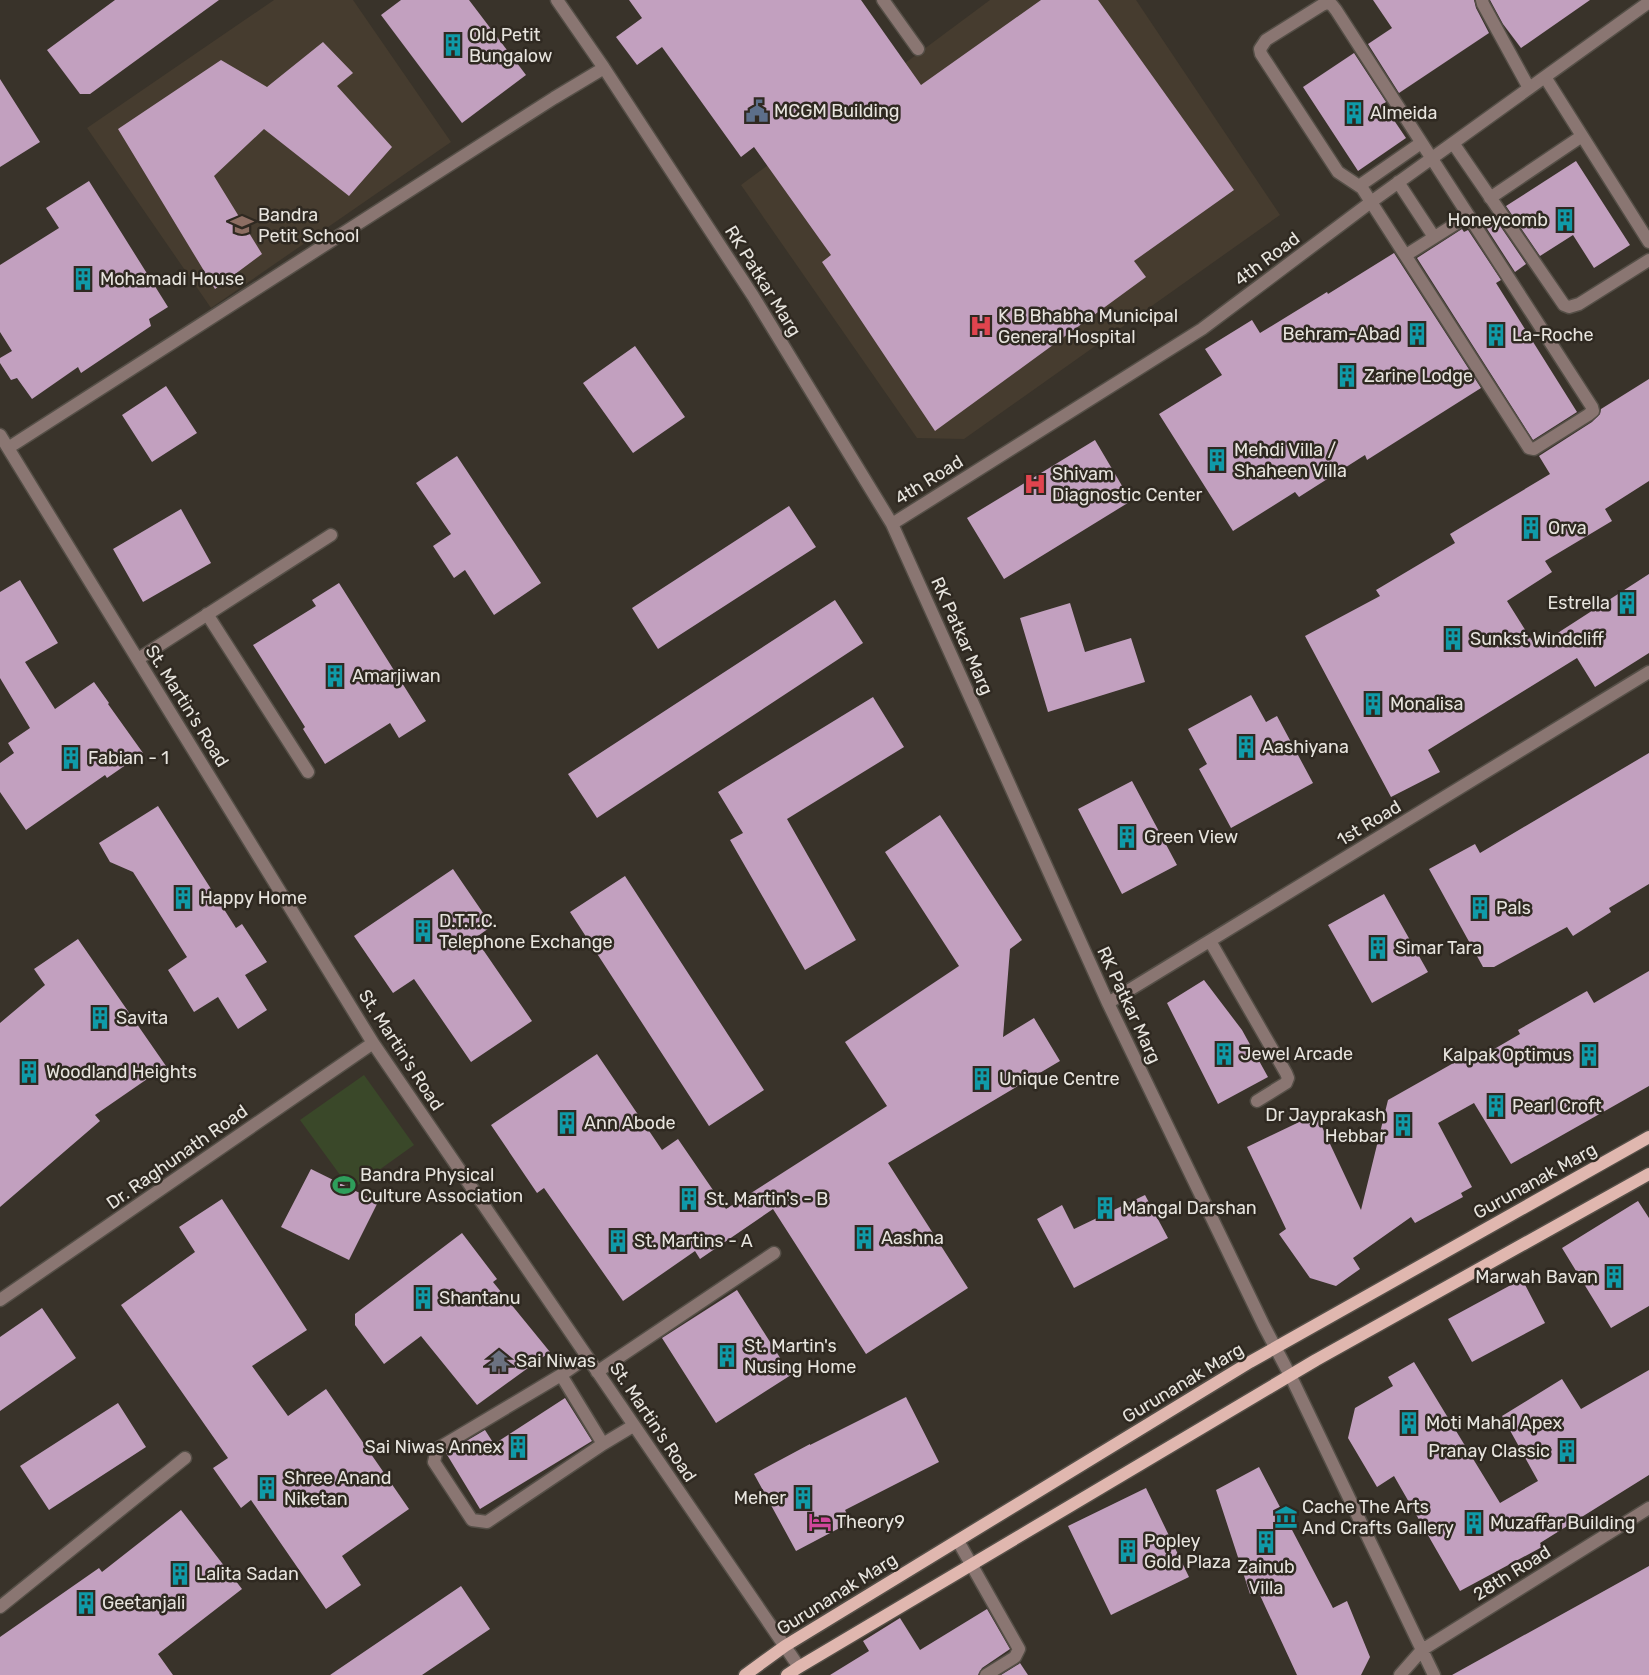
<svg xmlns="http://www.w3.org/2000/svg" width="1649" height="1675" font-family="Rubik,sans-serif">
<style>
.built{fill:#463c2f}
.green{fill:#3a4829}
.building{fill:#c2a0bf}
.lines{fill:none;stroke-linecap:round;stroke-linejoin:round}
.minor-casing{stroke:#554f47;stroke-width:15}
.major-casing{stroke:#554f47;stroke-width:15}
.minor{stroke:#8a7672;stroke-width:12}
.major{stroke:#e0b7af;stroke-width:12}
.labels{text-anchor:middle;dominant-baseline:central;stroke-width:5;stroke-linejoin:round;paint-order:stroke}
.poi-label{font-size:18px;fill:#e7e4de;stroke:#2f2921;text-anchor:start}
.street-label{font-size:18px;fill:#e7e4de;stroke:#2f2921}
</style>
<rect width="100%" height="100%" fill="#39332a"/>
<path class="built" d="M 274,0 L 353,0 L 451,142 L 211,308 L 87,128 Z
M 990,0 L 1136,0 L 1280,215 L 964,439 L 917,438 L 741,185 Z"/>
<path class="green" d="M 364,1075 L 414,1145 L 351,1190 L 300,1120 Z"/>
<path class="building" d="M 115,0 L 219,0 L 90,94 L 80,94 L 47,50 Z
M 401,0 L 469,0 L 526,75 L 462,123 L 381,15 Z
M 629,0 L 861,0 L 921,85 L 1041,0 L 1098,0 L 1234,190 L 1134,261 L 1146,277 L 935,431 L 822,262 L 831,255 L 754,147 L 741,157 L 662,47 L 637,65 L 616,37 L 642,18 Z
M 1373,0 L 1474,0 L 1476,8 L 1489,33 L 1399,93 L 1368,44 L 1392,28 Z
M 1490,0 L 1590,0 L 1521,48 L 1503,24 Z
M 323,42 L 353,73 L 337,86 L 392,147 L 349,196 L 264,129 L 214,176 L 262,254 L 215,289 L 118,129 L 221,60 L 267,87 Z
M 1354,53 L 1386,102 L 1383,104 L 1406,138 L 1358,171 L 1303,87 Z
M 0,79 L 40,142 L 0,167 Z
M 1576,161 L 1630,245 L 1594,268 L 1573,235 L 1540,256 L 1506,206 Z
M 89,181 L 168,307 L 149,319 L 151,326 L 81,373 L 78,367 L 32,399 L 17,378 L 11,380 L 0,363 L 0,358 L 12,351 L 0,332 L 0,265 L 59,228 L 46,208 Z
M 1492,214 L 1526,264 L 1515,272 L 1482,221 Z
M 1462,229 L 1464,232 L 1468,230 L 1501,280 L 1496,283 L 1577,412 L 1533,440 L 1417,258 Z
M 1394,253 L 1481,388 L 1367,460 L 1365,455 L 1299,497 L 1295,492 L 1233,531 L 1159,414 L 1222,375 L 1205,349 L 1252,320 L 1260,333 L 1327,292 L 1328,294 Z
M 635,346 L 685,417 L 633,453 L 583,383 Z
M 1649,379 L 1649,481 L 1605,509 L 1612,521 L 1545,561 L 1552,572 L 1507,601 L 1536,647 L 1649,574 L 1649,653 L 1595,687 L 1577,658 L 1428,750 L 1440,772 L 1391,797 L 1305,636 L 1380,596 L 1376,590 L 1455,543 L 1450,534 L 1550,474 L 1539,456 L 1592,422 L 1600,414 L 1601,409 Z
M 166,386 L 197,433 L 152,462 L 122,415 Z
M 1095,440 L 1131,501 L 1004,579 L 967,518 Z
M 457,456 L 541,583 L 494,615 L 465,570 L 454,578 L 433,546 L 451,534 L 416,483 Z
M 789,506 L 816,547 L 658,649 L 632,608 Z
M 181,509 L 211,563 L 143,602 L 113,549 Z
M 20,580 L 58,643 L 25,662 L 55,709 L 94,682 L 109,703 L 108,704 L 143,753 L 107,778 L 105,775 L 26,830 L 0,792 L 0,763 L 14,753 L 8,743 L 30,728 L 0,678 L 0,592 Z
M 339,583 L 426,721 L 399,738 L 390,723 L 325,764 L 303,729 L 305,727 L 253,645 L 316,606 L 312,600 Z
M 835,600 L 863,643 L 597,818 L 568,774 Z
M 1070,603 L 1085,652 L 1131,638 L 1145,682 L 1048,712 L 1020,618 Z
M 1251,695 L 1266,722 L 1277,716 L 1313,783 L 1231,828 L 1199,769 L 1207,764 L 1188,729 Z
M 873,697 L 904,747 L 787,819 L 856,940 L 805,970 L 730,840 L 743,833 L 718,792 Z
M 1649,753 L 1649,884 L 1609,908 L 1611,912 L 1573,936 L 1567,927 L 1494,967 L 1483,967 L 1429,869 L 1475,844 L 1480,853 Z
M 1132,781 L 1177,865 L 1122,894 L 1078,809 Z
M 158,806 L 236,928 L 242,924 L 267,962 L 245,975 L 267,1010 L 238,1029 L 218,997 L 194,1012 L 168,970 L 187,957 L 133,872 L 110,862 L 99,843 Z
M 940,815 L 1022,940 L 1010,949 L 1003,1037 L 1034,1018 L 1060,1061 L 888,1163 L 968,1288 L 866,1354 L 773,1209 L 700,1259 L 695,1251 L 623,1301 L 544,1188 L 537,1193 L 491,1125 L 597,1054 L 662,1150 L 678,1139 L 726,1209 L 887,1106 L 845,1042 L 959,966 L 885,852 Z
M 453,869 L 492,926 L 475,938 L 532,1021 L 471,1062 L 414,979 L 393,993 L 354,936 Z
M 625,876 L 764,1090 L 709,1126 L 570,912 Z
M 1384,894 L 1428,972 L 1372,1003 L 1328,925 Z
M 78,939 L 166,1066 L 95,1115 L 100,1121 L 0,1207 L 0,1023 L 45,985 L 34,969 Z
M 1649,971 L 1649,1086 L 1511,1164 L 1474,1103 L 1438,1123 L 1472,1187 L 1461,1193 L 1463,1197 L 1415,1223 L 1411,1217 L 1353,1258 L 1360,1269 L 1336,1286 L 1310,1278 L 1279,1234 L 1286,1229 L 1247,1147 L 1316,1114 L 1361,1210 L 1388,1100 L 1473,1052 L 1477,1059 L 1520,1034 L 1518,1030 L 1587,991 L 1594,1003 Z
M 1204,980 L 1242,1030 L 1268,1077 L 1218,1104 L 1167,1003 Z
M 311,1169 L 378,1202 L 349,1260 L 281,1227 Z
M 1145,1195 L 1168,1238 L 1074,1288 L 1037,1219 L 1062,1205 L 1074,1229 Z
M 222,1199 L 307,1330 L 252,1366 L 288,1416 L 326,1389 L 409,1509 L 342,1556 L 361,1585 L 326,1609 L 251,1500 L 241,1508 L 213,1468 L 228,1458 L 121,1305 L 195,1252 L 179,1227 Z
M 1638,1201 L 1649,1218 L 1649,1306 L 1611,1328 L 1562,1248 Z
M 462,1233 L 497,1279 L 493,1282 L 550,1352 L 477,1405 L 421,1336 L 384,1364 L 355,1325 L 355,1314 Z
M 1522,1279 L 1545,1323 L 1472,1362 L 1448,1319 Z
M 737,1290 L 791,1375 L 716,1423 L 662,1338 Z
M 42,1308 L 76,1358 L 0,1411 L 0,1337 Z
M 1414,1362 L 1500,1503 L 1538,1481 L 1502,1416 L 1562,1379 L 1581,1409 L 1649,1370 L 1649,1475 L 1540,1543 L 1542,1547 L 1460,1591 L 1394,1476 L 1377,1487 L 1348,1438 L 1355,1408 L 1393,1386 L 1388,1377 Z
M 906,1397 L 939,1462 L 845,1510 L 851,1522 L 796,1551 L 754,1474 L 810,1444 L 810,1445 Z
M 565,1398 L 592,1441 L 480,1509 L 446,1453 L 485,1430 L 494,1444 Z
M 118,1403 L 146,1447 L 49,1510 L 20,1466 Z
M 1259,1467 L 1333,1608 L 1347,1601 L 1370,1657 L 1361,1675 L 1297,1675 L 1258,1591 L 1250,1594 L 1216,1490 Z
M 1146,1488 L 1189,1577 L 1111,1615 L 1068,1526 Z
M 181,1510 L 242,1589 L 158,1654 L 173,1675 L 0,1675 L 0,1637 L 99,1568 L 102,1572 Z
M 1649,1566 L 1649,1675 L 1452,1675 L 1604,1591 Z
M 461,1586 L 490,1629 L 422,1675 L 330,1675 Z
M 987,1609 L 1010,1649 L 982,1668 L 978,1675 L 830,1675 L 869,1651 L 863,1641 L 900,1618 L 920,1650 Z
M 1020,1663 L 1028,1675 L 1001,1675 L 1019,1664 Z"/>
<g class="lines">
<defs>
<path id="minor" d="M 557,0 L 604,68 L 753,296 L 892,524 L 1108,1003 L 1264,1326 L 1293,1381 L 1434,1675
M 883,0 L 918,49
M 1482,0 L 1483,4 L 1529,88
M 1327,3 L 1332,5 L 1336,10 L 1592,407 L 1593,411 L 1588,415 L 1534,449 L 1529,448 L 1362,188 L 1338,172 L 1261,54 L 1260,49 L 1266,40 L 1322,5 Z
M 1545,77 L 1649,242
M 1453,143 L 1564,305 L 1569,307 L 1579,304 L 1649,260
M 1398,182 L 1434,237
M 1359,186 L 1421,143
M 1490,198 L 1582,136
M 1406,255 L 1468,216
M 0,435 L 373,1043 L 799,1667
M 8,448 L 554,98 L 604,68
M 892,524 L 1202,329 L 1371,202 L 1649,2
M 207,614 L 308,772
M 138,659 L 331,535
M 1210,941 L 1286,1073 L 1288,1078 L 1286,1083 L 1257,1101
M 1108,1003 L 1649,672
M 0,1300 L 373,1043
M 587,1357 L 561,1375 L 437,1449 L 434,1462 L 472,1520 L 487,1522 L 603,1444 L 633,1426
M 597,1372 L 774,1253
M 561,1375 L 603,1444
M 958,1541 L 1019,1649 L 1015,1657 L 986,1675
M 0,1607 L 185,1458
M 1400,1675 L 1422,1650 L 1649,1508"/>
<path id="major" d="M 745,1675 L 785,1646 L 1250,1362 L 1649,1137
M 787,1675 L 799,1667 L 1316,1360 L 1649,1174"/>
</defs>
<use href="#minor" class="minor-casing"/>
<use href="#major" class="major-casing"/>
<use href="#minor" class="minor"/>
<use href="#major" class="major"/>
</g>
<defs>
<symbol id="building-bare" viewBox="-9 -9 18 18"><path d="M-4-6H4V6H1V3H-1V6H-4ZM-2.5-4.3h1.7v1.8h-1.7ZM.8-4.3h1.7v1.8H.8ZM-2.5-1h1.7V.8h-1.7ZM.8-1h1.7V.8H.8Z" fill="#0f9aa8" stroke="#2f2921" stroke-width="2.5" paint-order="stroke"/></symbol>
<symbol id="civic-bare" viewBox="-9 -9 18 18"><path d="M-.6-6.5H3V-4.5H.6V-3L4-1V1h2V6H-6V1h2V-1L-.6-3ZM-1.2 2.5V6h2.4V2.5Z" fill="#5c6f8a" stroke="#2f2921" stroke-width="2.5" paint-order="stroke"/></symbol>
<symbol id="school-bare" viewBox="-9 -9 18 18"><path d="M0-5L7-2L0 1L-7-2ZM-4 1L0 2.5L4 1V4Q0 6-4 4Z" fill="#8d6e63" stroke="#2f2921" stroke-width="2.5" paint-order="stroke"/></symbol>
<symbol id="hospital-bare" viewBox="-9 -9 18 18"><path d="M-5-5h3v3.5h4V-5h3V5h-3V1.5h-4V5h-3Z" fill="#e0444e" stroke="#2f2921" stroke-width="2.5" paint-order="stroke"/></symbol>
<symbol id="stadium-bare" viewBox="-9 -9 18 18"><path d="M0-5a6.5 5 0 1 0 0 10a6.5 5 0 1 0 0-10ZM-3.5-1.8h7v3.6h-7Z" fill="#2e9e5b" stroke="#2f2921" stroke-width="2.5" paint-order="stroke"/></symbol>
<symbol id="temple-bare" viewBox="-9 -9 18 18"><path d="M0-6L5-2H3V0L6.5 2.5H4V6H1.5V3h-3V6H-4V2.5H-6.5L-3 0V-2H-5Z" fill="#6b7280" stroke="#2f2921" stroke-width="2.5" paint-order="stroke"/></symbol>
<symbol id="museum-bare" viewBox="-9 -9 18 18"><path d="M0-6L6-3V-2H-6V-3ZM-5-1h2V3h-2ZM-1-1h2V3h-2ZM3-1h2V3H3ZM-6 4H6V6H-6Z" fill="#0f9aa8" stroke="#2f2921" stroke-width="2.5" paint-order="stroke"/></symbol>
<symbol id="hotel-bare" viewBox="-9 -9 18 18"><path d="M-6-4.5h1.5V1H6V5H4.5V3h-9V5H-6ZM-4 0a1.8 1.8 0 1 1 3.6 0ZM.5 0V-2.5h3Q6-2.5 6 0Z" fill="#d1479c" stroke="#2f2921" stroke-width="2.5" paint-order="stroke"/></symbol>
</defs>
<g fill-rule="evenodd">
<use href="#building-bare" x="437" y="29" width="32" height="32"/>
<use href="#civic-bare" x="741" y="95" width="32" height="32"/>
<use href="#building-bare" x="1338" y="97" width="32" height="32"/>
<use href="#building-bare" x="1549" y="204" width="32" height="32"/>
<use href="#school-bare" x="226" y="209" width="32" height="32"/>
<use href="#building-bare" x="67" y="263" width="32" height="32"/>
<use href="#hospital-bare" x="965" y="310" width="32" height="32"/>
<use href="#building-bare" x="1401" y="318" width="32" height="32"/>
<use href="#building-bare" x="1480" y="319" width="32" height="32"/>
<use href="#building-bare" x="1331" y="360" width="32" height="32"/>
<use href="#building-bare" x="1201" y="444" width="32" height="32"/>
<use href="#hospital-bare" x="1019" y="468" width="32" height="32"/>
<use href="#building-bare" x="1515" y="512" width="32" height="32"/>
<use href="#building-bare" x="1611" y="587" width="32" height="32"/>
<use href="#building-bare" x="1437" y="623" width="32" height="32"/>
<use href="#building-bare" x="319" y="660" width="32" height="32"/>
<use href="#building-bare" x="1357" y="688" width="32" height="32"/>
<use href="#building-bare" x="1230" y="731" width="32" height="32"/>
<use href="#building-bare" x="55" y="742" width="32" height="32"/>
<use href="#building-bare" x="1111" y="821" width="32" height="32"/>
<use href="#building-bare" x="167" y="882" width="32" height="32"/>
<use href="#building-bare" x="1464" y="892" width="32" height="32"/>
<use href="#building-bare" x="407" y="915" width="32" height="32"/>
<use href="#building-bare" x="1362" y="932" width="32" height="32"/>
<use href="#building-bare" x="84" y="1002" width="32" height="32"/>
<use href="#building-bare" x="1208" y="1038" width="32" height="32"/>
<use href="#building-bare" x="1573" y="1039" width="32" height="32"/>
<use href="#building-bare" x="13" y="1056" width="32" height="32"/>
<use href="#building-bare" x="966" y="1063" width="32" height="32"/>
<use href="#building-bare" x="1480" y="1090" width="32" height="32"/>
<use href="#building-bare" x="551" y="1107" width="32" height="32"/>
<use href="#building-bare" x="1387" y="1109" width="32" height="32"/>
<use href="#stadium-bare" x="328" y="1169" width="32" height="32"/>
<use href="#building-bare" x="673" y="1183" width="32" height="32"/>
<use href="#building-bare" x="1089" y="1192" width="32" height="32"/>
<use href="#building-bare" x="848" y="1222" width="32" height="32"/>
<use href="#building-bare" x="602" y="1225" width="32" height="32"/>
<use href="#building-bare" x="1598" y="1261" width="32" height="32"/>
<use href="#building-bare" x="407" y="1282" width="32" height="32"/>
<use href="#building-bare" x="711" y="1340" width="32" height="32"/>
<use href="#temple-bare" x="483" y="1345" width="32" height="32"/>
<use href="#building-bare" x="1393" y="1407" width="32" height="32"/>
<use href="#building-bare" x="502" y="1431" width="32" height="32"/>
<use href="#building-bare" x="1551" y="1435" width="32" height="32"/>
<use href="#building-bare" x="251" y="1472" width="32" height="32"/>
<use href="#building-bare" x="787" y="1482" width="32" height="32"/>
<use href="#museum-bare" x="1270" y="1501" width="32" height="32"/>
<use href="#hotel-bare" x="804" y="1506" width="32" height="32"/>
<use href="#building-bare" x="1458" y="1507" width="32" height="32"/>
<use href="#building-bare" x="1250" y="1526" width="32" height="32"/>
<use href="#building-bare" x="1112" y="1535" width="32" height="32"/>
<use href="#building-bare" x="164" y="1558" width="32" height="32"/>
<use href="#building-bare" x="70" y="1587" width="32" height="32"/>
</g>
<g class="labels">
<g class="poi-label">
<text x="469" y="35">Old Petit<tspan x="469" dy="21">Bungalow</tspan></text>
<text x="774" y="111">MCGM Building</text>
<text x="1370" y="113">Almeida</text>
<text x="258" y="215">Bandra<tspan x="258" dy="21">Petit School</tspan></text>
<text x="1548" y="220" text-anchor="end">Honeycomb</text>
<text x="100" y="279">Mohamadi House</text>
<text x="998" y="316">K B Bhabha Municipal<tspan x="998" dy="21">General Hospital</tspan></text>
<text x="1400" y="334" text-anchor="end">Behram-Abad</text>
<text x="1512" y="335">La-Roche</text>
<text x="1364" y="376">Zarine Lodge</text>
<text x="1234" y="450">Mehdi Villa /<tspan x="1234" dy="21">Shaheen Villa</tspan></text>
<text x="1052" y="474">Shivam<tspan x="1052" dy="21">Diagnostic Center</tspan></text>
<text x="1548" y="528">Orva</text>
<text x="1610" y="603" text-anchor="end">Estrella</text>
<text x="1470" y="639">Sunkst Windcliff</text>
<text x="352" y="676">Amarjiwan</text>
<text x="1390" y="704">Monalisa</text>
<text x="1262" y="747">Aashiyana</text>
<text x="88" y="758">Fabian - 1</text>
<text x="1144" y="837">Green View</text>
<text x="200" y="898">Happy Home</text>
<text x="1496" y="908">Pals</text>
<text x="439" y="921">D.T.T.C.<tspan x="439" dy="21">Telephone Exchange</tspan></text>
<text x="1395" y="948">Simar Tara</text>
<text x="116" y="1018">Savita</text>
<text x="1240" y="1054">Jewel Arcade</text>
<text x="1572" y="1055" text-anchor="end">Kalpak Optimus</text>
<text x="46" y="1072">Woodland Heights</text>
<text x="999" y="1079">Unique Centre</text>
<text x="1512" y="1106">Pearl Croft</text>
<text x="1386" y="1115" text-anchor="end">Dr Jayprakash<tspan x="1386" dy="21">Hebbar</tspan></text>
<text x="584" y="1123">Ann Abode</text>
<text x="360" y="1175">Bandra Physical<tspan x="360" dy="21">Culture Association</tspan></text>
<text x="706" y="1199">St. Martin's - B</text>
<text x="1122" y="1208">Mangal Darshan</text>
<text x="881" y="1238">Aashna</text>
<text x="634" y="1241">St. Martins - A</text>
<text x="1598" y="1277" text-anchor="end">Marwah Bavan</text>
<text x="439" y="1298">Shantanu</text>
<text x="744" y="1346">St. Martin's<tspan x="744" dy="21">Nusing Home</tspan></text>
<text x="516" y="1361">Sai Niwas</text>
<text x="1426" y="1423">Moti Mahal Apex</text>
<text x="502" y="1447" text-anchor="end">Sai Niwas Annex</text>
<text x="1550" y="1451" text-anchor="end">Pranay Classic</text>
<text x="284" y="1478">Shree Anand<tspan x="284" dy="21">Niketan</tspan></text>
<text x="786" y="1498" text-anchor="end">Meher</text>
<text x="1302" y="1507">Cache The Arts<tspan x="1302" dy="21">And Crafts Gallery</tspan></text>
<text x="836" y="1522">Theory9</text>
<text x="1490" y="1523">Muzaffar Building</text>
<text x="1144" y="1541">Popley<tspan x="1144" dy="21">Gold Plaza</tspan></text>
<text x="1266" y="1567" text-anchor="middle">Zainub<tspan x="1266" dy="21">Villa</tspan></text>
<text x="196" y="1574">Lalita Sadan</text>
<text x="102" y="1603">Geetanjali</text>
</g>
<g class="street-label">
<text transform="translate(1267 259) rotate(-37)">4th Road</text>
<text transform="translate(763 281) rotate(58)">RK Patkar Marg</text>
<text transform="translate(929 480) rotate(-32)">4th Road</text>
<text transform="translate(962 636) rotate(66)">RK Patkar Marg</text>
<text transform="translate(187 706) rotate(58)">St. Martin's Road</text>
<text transform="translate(1369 823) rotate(-31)">1st Road</text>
<text transform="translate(1129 1005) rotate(65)">RK Patkar Marg</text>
<text transform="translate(401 1050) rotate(57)">St. Martin's Road</text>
<text transform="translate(177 1157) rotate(-35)">Dr. Raghunath Road</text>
<text transform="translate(1535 1181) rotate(-29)">Gurunanak Marg</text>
<text transform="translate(1183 1383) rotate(-31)">Gurunanak Marg</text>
<text transform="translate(653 1422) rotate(56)">St. Martin's Road</text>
<text transform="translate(1512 1573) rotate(-32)">28th Road</text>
<text transform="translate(837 1594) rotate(-32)">Gurunanak Marg</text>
</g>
</g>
</svg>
